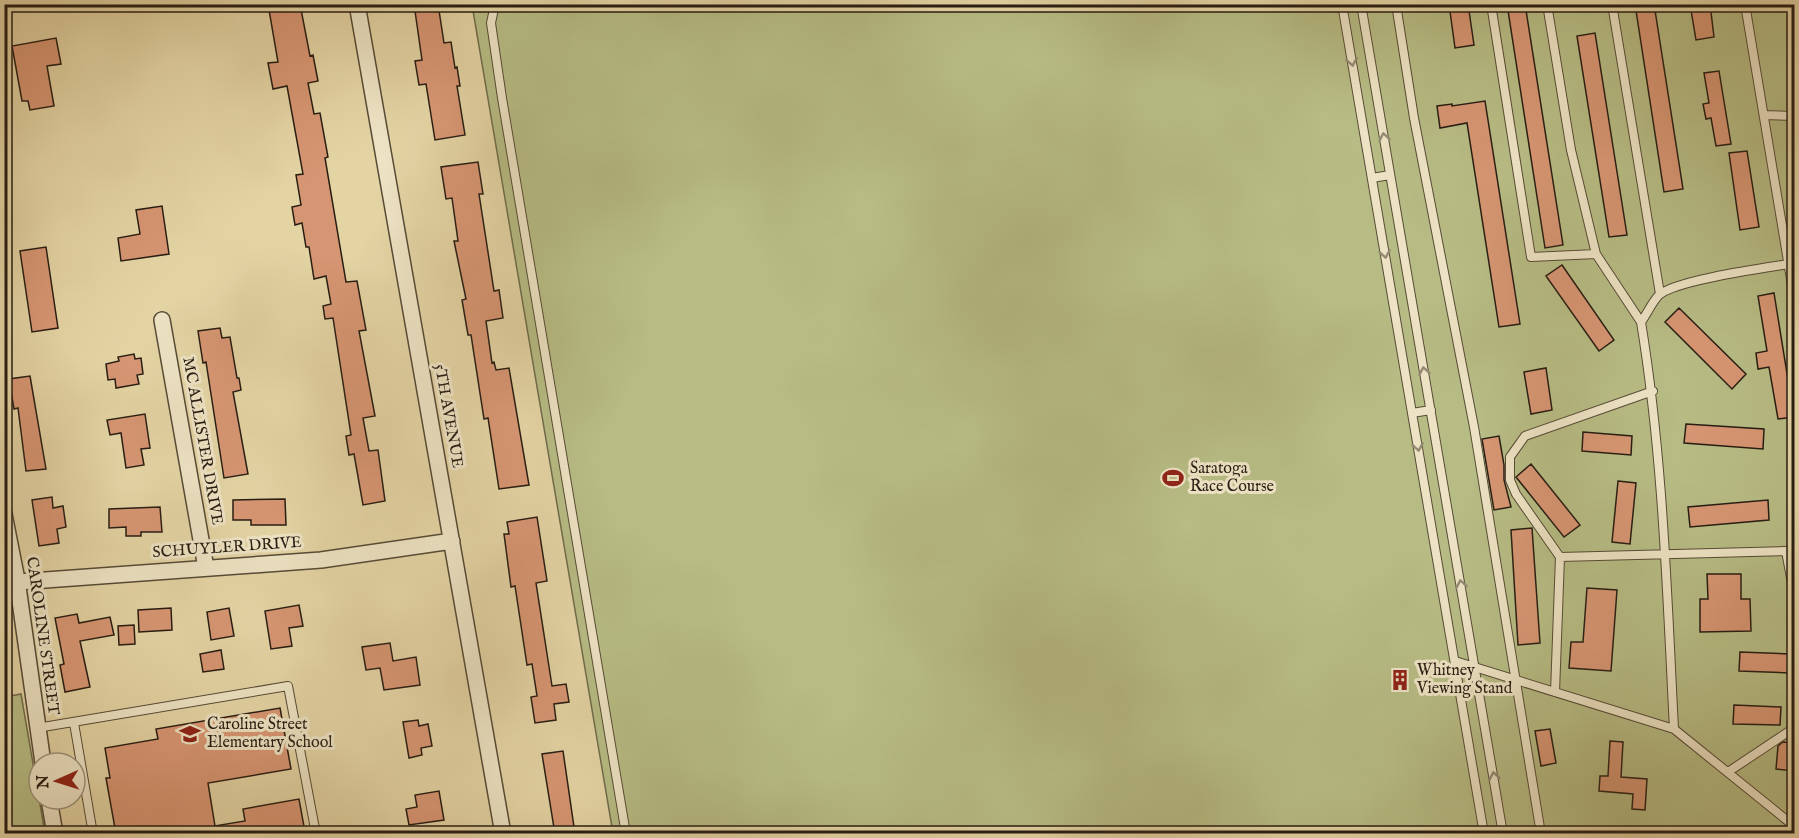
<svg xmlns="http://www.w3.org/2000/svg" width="1799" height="838" font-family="'IM FELL English',serif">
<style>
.green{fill:#b7bc84;stroke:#6f6c4c;stroke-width:1.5}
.building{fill:#d79673;stroke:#271d13;stroke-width:1.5}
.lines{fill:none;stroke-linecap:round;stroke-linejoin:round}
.lane-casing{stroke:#564b37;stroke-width:10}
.street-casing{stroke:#564b37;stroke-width:18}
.lane{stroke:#ede3c4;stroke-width:8}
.street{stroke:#ede3c4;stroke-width:15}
.oneway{stroke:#948a74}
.labels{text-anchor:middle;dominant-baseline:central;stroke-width:6;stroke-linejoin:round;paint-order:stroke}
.street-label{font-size:16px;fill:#271d13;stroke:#ede3c4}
.poi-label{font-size:16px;fill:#271d13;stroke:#ede3c4;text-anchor:start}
</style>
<rect width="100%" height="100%" fill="#e4d4a4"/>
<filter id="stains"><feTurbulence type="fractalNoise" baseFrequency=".00333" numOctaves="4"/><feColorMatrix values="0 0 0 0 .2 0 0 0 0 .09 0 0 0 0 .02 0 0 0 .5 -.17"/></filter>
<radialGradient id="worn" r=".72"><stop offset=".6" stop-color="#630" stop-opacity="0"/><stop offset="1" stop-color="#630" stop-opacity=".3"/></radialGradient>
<path class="green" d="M 472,5 L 1794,5 L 1794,833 L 613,833 Z
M 21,694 L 45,833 L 5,833 L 5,697 Z"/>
<path class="building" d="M 268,4 L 300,4 L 310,56 L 313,55 L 318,81 L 308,83 L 314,114 L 320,113 L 328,157 L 325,158 L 346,282 L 357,281 L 366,330 L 359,331 L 375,416 L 363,418 L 369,451 L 378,450 L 385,501 L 363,505 L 354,454 L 349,455 L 346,436 L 351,435 L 333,318 L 325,319 L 323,306 L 331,304 L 326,276 L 314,279 L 309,247 L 306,247 L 302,223 L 295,225 L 292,207 L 301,205 L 296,175 L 303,174 L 287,86 L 273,89 L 268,63 L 278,62 Z
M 414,4 L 438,4 L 444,43 L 451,42 L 455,68 L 457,67 L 460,86 L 457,86 L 465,135 L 435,140 L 426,84 L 419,85 L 415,61 L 422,60 Z
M 1449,4 L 1468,4 L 1474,45 L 1455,48 Z
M 1507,4 L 1525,4 L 1563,245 L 1545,248 Z
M 1635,4 L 1654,4 L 1683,189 L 1664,192 Z
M 1690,4 L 1710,4 L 1714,37 L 1696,40 Z
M 1595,33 L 1627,235 L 1609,237 L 1577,36 Z
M 56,38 L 61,64 L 47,66 L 54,106 L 30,110 L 28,101 L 22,101 L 12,46 Z
M 1719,71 L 1731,144 L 1716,146 L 1711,118 L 1706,119 L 1703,104 L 1709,103 L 1704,73 Z
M 1485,101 L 1520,324 L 1499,327 L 1467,123 L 1440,128 L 1437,106 L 1452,104 L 1452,106 Z
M 1747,151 L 1759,227 L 1740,230 L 1729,153 Z
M 478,162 L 483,194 L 479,194 L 494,291 L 499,290 L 503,318 L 486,321 L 492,363 L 494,362 L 496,370 L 509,368 L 529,485 L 499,489 L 488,418 L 484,419 L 471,335 L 468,335 L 462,300 L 466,299 L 454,241 L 458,241 L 452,198 L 446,199 L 441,167 Z
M 162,206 L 169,254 L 121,261 L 118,238 L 140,234 L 136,210 Z
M 46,247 L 58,328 L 32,332 L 20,251 Z
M 1562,265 L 1614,340 L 1599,351 L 1546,276 Z
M 1774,293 L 1794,417 L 1778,419 L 1769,367 L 1758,369 L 1756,353 L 1767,351 L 1758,296 Z
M 1679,308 L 1746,374 L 1732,389 L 1665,322 Z
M 220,328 L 222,338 L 230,337 L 237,378 L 239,378 L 241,390 L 233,392 L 248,474 L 224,478 L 206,362 L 203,363 L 198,331 Z
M 134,354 L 135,359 L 141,358 L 143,374 L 137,375 L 139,384 L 116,388 L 115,379 L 108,380 L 106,364 L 119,361 L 118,357 Z
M 1546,368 L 1552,410 L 1531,414 L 1524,372 Z
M 30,376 L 46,469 L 26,471 L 18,408 L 14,409 L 9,379 Z
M 145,414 L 150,448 L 141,449 L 144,465 L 126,468 L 121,433 L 110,435 L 107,420 Z
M 1686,424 L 1764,429 L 1763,449 L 1684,443 Z
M 1583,432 L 1632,436 L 1631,455 L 1582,451 Z
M 1499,436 L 1504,465 L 1504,480 L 1511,507 L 1494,510 L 1482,439 Z
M 1531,464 L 1580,525 L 1564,537 L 1516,477 Z
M 1618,481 L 1636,483 L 1630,544 L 1612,542 Z
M 52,497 L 53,508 L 63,506 L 66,527 L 57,529 L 59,543 L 39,546 L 32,500 Z
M 285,499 L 286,525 L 251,525 L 251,520 L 233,520 L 233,500 Z
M 1768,500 L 1769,520 L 1690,527 L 1688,507 Z
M 160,507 L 162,532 L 141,532 L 141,536 L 126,536 L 126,527 L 109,528 L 109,509 Z
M 537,517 L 547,581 L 536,583 L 552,686 L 566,684 L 569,702 L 554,704 L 556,720 L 535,723 L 531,697 L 537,696 L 532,664 L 527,665 L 515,586 L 511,587 L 504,534 L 509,534 L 507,522 Z
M 1532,528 L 1540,643 L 1518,645 L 1511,530 Z
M 1707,574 L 1741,574 L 1741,599 L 1750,599 L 1751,631 L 1700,632 L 1700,599 L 1708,599 Z
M 1587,588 L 1617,590 L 1611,671 L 1569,668 L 1571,642 L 1583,642 Z
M 299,605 L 303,626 L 289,628 L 292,646 L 271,649 L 265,611 Z
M 171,608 L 172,630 L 139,632 L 138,610 Z
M 229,608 L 234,636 L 211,640 L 207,612 Z
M 77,614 L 79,623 L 110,617 L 114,635 L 80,641 L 90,687 L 65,692 L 60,665 L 64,664 L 55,618 Z
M 134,625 L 135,644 L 119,645 L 118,626 Z
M 390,643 L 393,661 L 416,657 L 420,685 L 384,690 L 380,668 L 366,670 L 362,647 Z
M 221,650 L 224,669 L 203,672 L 200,654 Z
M 1740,652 L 1790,654 L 1790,673 L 1739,671 Z
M 1734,705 L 1781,707 L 1780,725 L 1733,724 Z
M 280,708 L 291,769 L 208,783 L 215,826 L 245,821 L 243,809 L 299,799 L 305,832 L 294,834 L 116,834 L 106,778 L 110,778 L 105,748 L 158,739 L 156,729 Z
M 418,720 L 419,726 L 428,724 L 432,746 L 421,748 L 422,755 L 409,758 L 403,722 Z
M 1550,729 L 1556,763 L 1541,766 L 1535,731 Z
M 1610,741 L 1623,742 L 1621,777 L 1647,779 L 1645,810 L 1632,809 L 1633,794 L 1599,791 L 1600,776 L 1608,776 Z
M 1783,742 L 1794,743 L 1794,771 L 1776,769 L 1778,746 Z
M 563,751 L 575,834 L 555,834 L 542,754 Z
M 439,791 L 444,820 L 409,825 L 406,809 L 417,807 L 415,795 Z"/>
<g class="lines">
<defs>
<path id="lane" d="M 495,4 L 491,23 L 502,98 L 626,834
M 1342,4 L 1484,834
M 1361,4 L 1503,834
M 1396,4 L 1414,118 L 1474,427 L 1541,834
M 1491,4 L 1531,257 L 1596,254
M 1547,4 L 1571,150 L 1596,254 L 1641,322
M 1612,4 L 1660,294
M 1745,4 L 1794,297
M 1764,115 L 1794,116
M 1372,178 L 1390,175
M 1789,264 C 1764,268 1676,280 1659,295 C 1652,302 1647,314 1641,322 C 1663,456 1667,593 1674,729 L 1794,826
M 1412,413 L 1431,410
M 1560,557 L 1516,494 L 1510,480 L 1510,457 L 1525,436 L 1653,391
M 1455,661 L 1674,729
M 1555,692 L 1560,557 L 1786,551 L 1794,594
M 74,723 L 93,834
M 37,728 L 288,686 L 316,834
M 1728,772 L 1794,728"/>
<path id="street" d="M 357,4 L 503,834
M 162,320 L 206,568
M 4,514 L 17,580 L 43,763
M 4,583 L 321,560 L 452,541
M 49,799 L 55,834"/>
</defs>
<use href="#lane" class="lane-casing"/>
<use href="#street" class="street-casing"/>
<use href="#lane" class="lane"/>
<use href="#street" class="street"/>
</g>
<defs><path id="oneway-chevron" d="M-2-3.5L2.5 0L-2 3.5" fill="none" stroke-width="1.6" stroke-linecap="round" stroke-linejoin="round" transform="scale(1.5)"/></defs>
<g class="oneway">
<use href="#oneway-chevron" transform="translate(1352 62) rotate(80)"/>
<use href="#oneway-chevron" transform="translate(1384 137) rotate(-100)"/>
<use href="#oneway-chevron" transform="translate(1385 254) rotate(80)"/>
<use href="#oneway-chevron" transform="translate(1424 371) rotate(-100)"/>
<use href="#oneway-chevron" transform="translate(1418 447) rotate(80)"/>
<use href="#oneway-chevron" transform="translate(1461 584) rotate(-100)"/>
<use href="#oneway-chevron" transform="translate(1494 776) rotate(-100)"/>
</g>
<defs>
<symbol id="stadium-bare" viewBox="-9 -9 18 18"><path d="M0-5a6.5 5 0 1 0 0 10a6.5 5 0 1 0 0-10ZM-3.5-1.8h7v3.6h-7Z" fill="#8f2418" stroke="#ede3c4" stroke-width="2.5" paint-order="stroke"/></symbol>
<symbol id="building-bare" viewBox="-9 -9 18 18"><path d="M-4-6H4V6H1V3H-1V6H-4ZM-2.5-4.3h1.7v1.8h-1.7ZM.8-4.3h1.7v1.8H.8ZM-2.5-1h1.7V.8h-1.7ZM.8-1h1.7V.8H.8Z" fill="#8f2418" stroke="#ede3c4" stroke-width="2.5" paint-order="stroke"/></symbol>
<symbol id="school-bare" viewBox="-9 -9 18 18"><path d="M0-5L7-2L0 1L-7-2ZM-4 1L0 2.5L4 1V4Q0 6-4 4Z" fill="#8f2418" stroke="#ede3c4" stroke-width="2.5" paint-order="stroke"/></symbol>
</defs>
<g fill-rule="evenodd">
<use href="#stadium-bare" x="1158" y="463" width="30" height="30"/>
<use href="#building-bare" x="1385" y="665" width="30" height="30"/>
<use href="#school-bare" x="175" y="719" width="30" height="30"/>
</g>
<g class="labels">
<g class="street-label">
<text transform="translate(448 416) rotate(80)">5TH AVENUE</text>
<text transform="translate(202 441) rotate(80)">MC ALLISTER DRIVE</text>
<text transform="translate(227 548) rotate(-4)">SCHUYLER DRIVE</text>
<text transform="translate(42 636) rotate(82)">CAROLINE STREET</text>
</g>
<g class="poi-label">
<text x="1190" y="469">Saratoga<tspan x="1190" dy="18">Race Course</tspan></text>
<text x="1417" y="671">Whitney<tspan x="1417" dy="18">Viewing Stand</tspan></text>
<text x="207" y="725">Caroline Street<tspan x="207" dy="18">Elementary School</tspan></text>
</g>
</g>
<rect width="1799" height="838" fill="none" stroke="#e4d4a4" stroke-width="24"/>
<rect x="6" y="6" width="1787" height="826" fill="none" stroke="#271d13" stroke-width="3"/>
<rect x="12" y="12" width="1775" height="814" fill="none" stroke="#271d13" stroke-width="1.5"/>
<g transform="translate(57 781) rotate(267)"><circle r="28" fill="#ede3c4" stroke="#9e947d" stroke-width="1.5"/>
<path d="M0-4.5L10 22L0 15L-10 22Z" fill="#8f2418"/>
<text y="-9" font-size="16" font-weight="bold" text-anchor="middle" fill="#271d13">N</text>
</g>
<rect width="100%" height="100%" filter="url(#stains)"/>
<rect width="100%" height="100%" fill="url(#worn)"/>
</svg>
